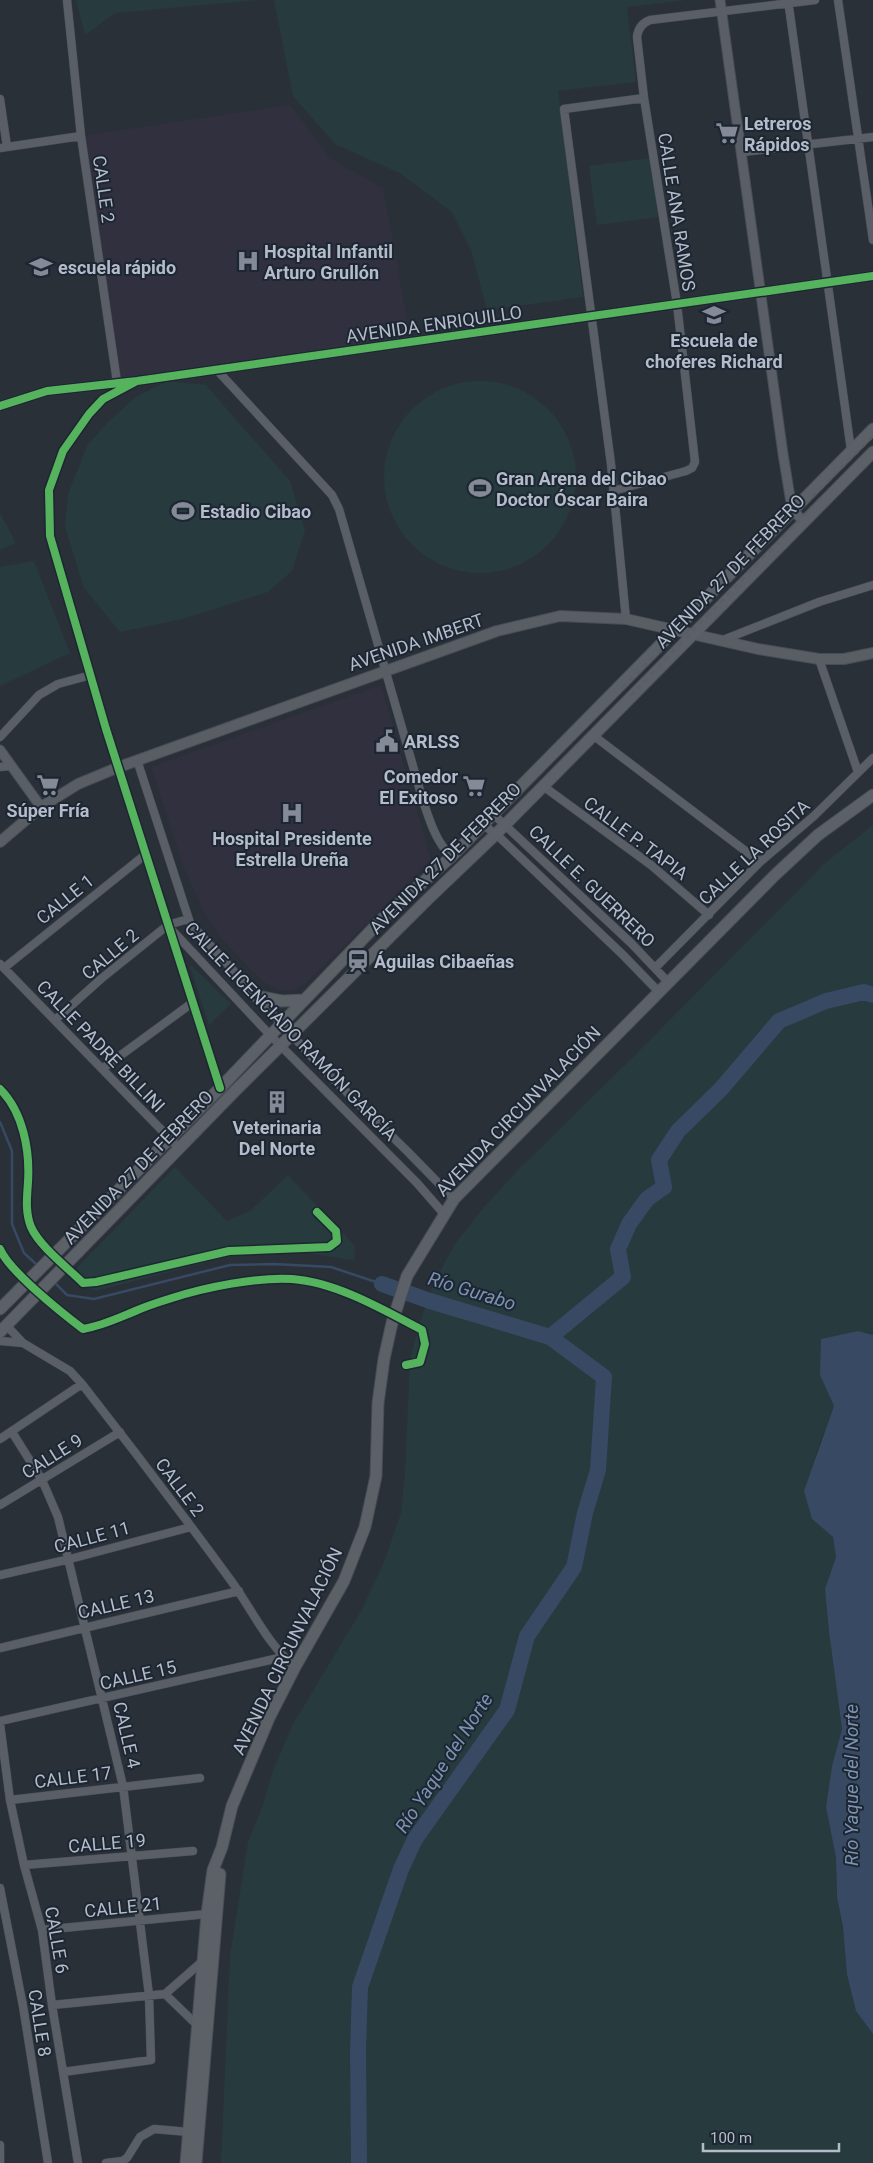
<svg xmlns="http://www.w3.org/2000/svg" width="873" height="2163" font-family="Roboto,sans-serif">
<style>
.medical{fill:#31303e}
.green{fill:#273a3e}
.water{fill:#384963}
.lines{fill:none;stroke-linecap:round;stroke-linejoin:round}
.stream{stroke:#384963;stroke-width:2.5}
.river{stroke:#384963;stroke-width:16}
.minor-casing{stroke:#484c53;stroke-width:9}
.tertiary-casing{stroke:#484c53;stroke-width:11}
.secondary-casing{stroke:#484c53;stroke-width:12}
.primary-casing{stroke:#484c55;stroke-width:13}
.minor{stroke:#5a5e66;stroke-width:8}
.tertiary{stroke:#5a5e66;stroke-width:9}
.secondary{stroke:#595d64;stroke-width:10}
.primary{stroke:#5c6168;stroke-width:11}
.rail{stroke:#595d64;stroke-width:2.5;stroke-dasharray:5 5;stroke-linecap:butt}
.cycleway-casing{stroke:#1d2633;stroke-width:11}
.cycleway{stroke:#56b35d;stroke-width:8}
.labels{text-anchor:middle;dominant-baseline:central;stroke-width:4;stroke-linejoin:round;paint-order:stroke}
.poi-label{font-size:18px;font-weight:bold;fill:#b4bcc9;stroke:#1d2633;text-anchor:start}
.street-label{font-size:18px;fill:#b4bcc9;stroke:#1d2633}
.water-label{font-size:19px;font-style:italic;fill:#7c92b1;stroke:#1d2633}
</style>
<rect width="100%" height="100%" fill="#2a3038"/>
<path class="medical" d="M 290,105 L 330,158 L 383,188 L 410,335 L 410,342 L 117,382 L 81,136 Z
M 381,685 L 431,860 L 305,984 L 292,991 L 277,990 L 262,981 L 249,968 L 221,938 L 206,916 L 184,868 L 151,767 Z"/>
<path class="green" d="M 76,0 L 258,0 L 115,13 L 85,35 Z
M 274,0 L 687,0 L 627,7 L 636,82 L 558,91 L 583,297 L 487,310 L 471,250 L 452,212 L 401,174 L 335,144 L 293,96 Z
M 651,158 L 658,217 L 597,225 L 589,166 Z
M384 477a96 96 0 1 1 192 0a96 96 0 1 1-192 0Z
M 168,381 L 206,385 L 290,481 L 305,530 L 292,571 L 268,592 L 183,619 L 120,632 L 84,588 L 65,527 L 68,494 L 87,446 L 107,423 L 137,396 Z
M 0,513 L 16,543 L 0,550 Z
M 34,561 L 70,653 L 0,686 L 0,567 Z
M 873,825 L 873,1335 L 858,1331 L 820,1375 L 834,1406 L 816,1454 L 812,1519 L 833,1537 L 836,1557 L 825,1589 L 829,1632 L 842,1729 L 832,1766 L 826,1807 L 836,1858 L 837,1897 L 856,2011 L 873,2034 L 873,2163 L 221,2163 L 230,1956 L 248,1842 L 263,1805 L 272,1773 L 293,1724 L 362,1609 L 384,1562 L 401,1513 L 405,1472 L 410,1359 L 419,1325 L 433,1285 L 454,1245 L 484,1207 L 518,1170 L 634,1056 L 825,863 Z
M 191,965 L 231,1004 L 209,1025 L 190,967 Z
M 175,1167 L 227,1221 L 250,1211 L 288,1175 L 355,1246 L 354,1260 L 286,1250 L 224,1258 L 96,1291 L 75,1283 L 68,1277 Z"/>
<path class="water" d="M 858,1331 L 873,1335 L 873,2034 L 856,2011 L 847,1974 L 843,1928 L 837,1897 L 836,1858 L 826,1807 L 832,1766 L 842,1729 L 829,1632 L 825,1589 L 836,1557 L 833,1537 L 812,1519 L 804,1491 L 834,1406 L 820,1375 L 821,1339 Z"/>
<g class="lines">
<path class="stream" d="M 0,1122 L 12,1151 L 12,1224 L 24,1253 L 37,1265
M 53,1281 L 67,1295 L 94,1299 L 230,1265 L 274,1264 L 331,1267 L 382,1284"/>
<path class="river" d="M 382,1284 L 430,1301 L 550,1337
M 359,2163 L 358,2050 L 360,1987 L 401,1869 L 415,1839 L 507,1710 L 527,1636 L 574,1567 L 585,1513 L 598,1470 L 604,1377 L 550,1337 L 623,1277 L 618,1249 L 629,1224 L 647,1199 L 664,1187 L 659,1160 L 678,1131 L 721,1089 L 779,1021 L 826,1001 L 864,992 L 873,995"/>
<defs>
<path id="minor" d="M 67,0 L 81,136 L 117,382
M 788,0 L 851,450
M 838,0 L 873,240
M 0,99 L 7,147
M 0,148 L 81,136
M 743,152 L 873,137
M 216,369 L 332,495 L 339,509 L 423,801 C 431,824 435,839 451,857
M 136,382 L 103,399 L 89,414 L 63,451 L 49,490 L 50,536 L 106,729 L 220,1088
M 613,491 L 686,471 L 692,468 L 695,462 L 677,304 L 644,98 L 637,37 C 638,28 642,23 650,20 L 815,0
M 626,619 L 611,464 L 564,109 L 644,98
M 723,640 L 819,602 L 873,585
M 819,659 L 858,772
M 594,736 L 760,862
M 0,737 L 39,695 L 58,684 L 91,675
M 137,760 L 190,923 L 322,1068 L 408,1152 L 454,1199
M 0,767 L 11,766
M 543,786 L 651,865 L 709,915
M 493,814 L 631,943 L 668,982
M 483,825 L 496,834 L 622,954 L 658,991
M 169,927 L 270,1035 L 417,1183 L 444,1214
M 0,964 L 180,1149
M 4,968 L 146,854
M 655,968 L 760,862 L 814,816 L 873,758
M 55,1020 L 102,978 L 168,925 L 188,919
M 102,1069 L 192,1003
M 6,1325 L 23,1343 L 70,1371 L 82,1384 C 133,1449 183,1515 232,1582 C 252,1610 268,1645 295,1667
M 0,1341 L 23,1343
M 12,1432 L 42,1480 L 58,1517 L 123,1786 L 149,1995 L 151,2060 L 63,2072
M 0,1439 L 82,1384
M 0,1505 L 120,1432
M 0,1575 L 70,1559 L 191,1527
M 0,1648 L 239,1591
M 0,1721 L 283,1657
M 0,1724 L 10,1800 L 24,1865 L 42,1930 L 52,2005 L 78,2163
M 10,1800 L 200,1778
M 24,1865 L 193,1851
M 0,1888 L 23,2006 L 48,2163
M 42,1930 L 207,1914
M 165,1994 L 198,2026
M 52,2005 L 165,1994 L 204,1960
M 0,2145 L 0,2162
M 106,2163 L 122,2161 L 127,2158 L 140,2137 L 154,2129 L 189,2132"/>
<path id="tertiary" d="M 720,0 L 783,454 L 792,509 L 803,521
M 0,406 L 47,391 L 137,381 L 873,276
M 0,750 L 41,807"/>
<path id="secondary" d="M 0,842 L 41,807 L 78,784 L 119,767 L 497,631 L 560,616 L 626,619 L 758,649 L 819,659 L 844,659 L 873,653"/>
<path id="primary" d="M 256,996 L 282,1001 L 303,1000
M 0,1309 L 220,1088 L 383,918 L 451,857 L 873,429
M 0,1332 L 235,1091 L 428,899 L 496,834 L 873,452
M 186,2163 L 207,1914 L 213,1870 L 222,1847 L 232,1806 L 269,1718 L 295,1667 L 344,1581 L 365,1527 L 376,1476 L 378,1403 L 384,1359 L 392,1323 L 407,1276 L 454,1199 L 775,875 L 818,835 L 873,795
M 196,2163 L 220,1874"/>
</defs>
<use href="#minor" class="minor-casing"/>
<use href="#tertiary" class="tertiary-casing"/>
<use href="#secondary" class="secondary-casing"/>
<use href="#primary" class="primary-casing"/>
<use href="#minor" class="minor"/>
<use href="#tertiary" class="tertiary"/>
<use href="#secondary" class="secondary"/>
<use href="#primary" class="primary"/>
<path class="rail" d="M 622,688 L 873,436
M 630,696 L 821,498"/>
<defs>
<path id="cycleway" d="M 135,382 L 103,399 L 89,414 L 63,451 L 49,490 L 50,536 L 106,729 L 220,1088
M 0,406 L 47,391 L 137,381 L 873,276
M 0,1089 C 23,1112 30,1150 28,1182 C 27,1197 25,1212 31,1227 C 40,1247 67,1267 83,1283 L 96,1282 L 229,1251 L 329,1247 L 337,1241 L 336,1231 L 317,1212
M 0,1249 C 9,1271 62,1313 83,1329 C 101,1326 116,1319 133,1312 C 146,1306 159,1302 172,1298 C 206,1287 257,1277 292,1279 C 336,1282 384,1310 422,1330 L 425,1344 L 420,1362 L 406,1365"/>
</defs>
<use href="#cycleway" class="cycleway-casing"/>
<use href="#cycleway" class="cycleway"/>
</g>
<defs>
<symbol id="supermarket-bare" viewBox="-9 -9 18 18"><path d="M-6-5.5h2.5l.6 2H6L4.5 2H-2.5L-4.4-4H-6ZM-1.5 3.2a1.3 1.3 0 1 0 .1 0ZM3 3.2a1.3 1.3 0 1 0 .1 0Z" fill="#848b96" stroke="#1d2633" stroke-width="2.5" paint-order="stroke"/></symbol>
<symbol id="hospital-bare" viewBox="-9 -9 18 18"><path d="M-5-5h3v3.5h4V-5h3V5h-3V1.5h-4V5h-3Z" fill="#848b96" stroke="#1d2633" stroke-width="2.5" paint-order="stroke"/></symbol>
<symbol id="school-bare" viewBox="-9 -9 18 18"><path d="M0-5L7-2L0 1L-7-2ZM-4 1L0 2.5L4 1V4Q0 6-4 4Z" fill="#848b96" stroke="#1d2633" stroke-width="2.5" paint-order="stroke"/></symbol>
<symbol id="stadium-bare" viewBox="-9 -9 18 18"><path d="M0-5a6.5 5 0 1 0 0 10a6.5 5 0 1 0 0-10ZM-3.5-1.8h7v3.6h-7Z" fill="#848b96" stroke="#1d2633" stroke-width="2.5" paint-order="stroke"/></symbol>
<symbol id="civic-bare" viewBox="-9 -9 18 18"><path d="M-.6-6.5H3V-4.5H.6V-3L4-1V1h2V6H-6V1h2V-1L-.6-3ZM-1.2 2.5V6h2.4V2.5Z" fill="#848b96" stroke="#1d2633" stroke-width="2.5" paint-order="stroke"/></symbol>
<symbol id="station-bare" viewBox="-9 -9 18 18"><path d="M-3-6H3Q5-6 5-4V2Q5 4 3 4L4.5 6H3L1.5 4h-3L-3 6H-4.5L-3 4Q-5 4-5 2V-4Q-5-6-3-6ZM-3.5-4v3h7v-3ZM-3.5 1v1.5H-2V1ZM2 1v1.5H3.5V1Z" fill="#848b96" stroke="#1d2633" stroke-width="2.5" paint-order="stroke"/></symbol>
<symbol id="building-bare" viewBox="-9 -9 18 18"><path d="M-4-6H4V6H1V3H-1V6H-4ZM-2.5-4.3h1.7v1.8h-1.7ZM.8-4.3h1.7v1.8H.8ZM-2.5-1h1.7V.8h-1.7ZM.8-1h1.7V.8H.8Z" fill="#848b96" stroke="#1d2633" stroke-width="2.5" paint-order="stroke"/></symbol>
</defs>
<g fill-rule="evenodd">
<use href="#supermarket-bare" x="711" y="117" width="32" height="32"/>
<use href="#hospital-bare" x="232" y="245" width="32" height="32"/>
<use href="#school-bare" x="25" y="251" width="32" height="32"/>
<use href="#school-bare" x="698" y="299" width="32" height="32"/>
<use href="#stadium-bare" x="464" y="472" width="32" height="32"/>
<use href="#stadium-bare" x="167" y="495" width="32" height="32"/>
<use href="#civic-bare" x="371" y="725" width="32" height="32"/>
<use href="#supermarket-bare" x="32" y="769" width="32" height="32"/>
<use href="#supermarket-bare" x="458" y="770" width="32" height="32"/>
<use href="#hospital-bare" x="276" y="797" width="32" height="32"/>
<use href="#station-bare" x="342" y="945" width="32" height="32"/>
<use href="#building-bare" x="261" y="1086" width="32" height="32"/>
</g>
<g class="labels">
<g class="poi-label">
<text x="744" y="123">Letreros<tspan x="744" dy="21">Rápidos</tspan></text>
<text x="264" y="251">Hospital Infantil<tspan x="264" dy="21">Arturo Grullón</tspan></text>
<text x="58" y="267">escuela rápido</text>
<text x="714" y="340" text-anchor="middle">Escuela de<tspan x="714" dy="21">choferes Richard</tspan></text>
<text x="496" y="478">Gran Arena del Cibao<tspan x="496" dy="21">Doctor Óscar Baira</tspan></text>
<text x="200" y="511">Estadio Cibao</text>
<text x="404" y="741">ARLSS</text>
<text x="458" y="776" text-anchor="end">Comedor<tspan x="458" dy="21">El Exitoso</tspan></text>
<text x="48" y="810" text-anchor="middle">Súper Fría</text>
<text x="292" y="838" text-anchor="middle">Hospital Presidente<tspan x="292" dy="21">Estrella Ureña</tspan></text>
<text x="374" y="961">Águilas Cibaeñas</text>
<text x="277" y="1127" text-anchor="middle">Veterinaria<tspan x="277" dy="21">Del Norte</tspan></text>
</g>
<g class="street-label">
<text transform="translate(104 189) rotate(82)">CALLE 2</text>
<text transform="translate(677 212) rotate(81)">CALLE ANA RAMOS</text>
<text transform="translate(434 324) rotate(-8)">AVENIDA ENRIQUILLO</text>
<text transform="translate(730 571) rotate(-46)">AVENIDA 27 DE FEBRERO</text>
<text transform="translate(416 642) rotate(-19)">AVENIDA IMBERT</text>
<text transform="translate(636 838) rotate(37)">CALLE P. TAPIA</text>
<text transform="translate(754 852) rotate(-43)">CALLE LA ROSITA</text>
<text transform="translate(445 858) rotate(-45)">AVENIDA 27 DE FEBRERO</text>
<text transform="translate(592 886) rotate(44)">CALLE E. GUERRERO</text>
<text transform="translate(65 899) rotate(-39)">CALLE 1</text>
<text transform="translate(110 954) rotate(-40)">CALLE 2</text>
<text transform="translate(291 1031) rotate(46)">CALLE LICENCIADO RAMÓN GARCÍA</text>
<text transform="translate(101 1046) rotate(46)">CALLE PADRE BILLINI</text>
<text transform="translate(518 1111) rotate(-46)">AVENIDA CIRCUNVALACIÓN</text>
<text transform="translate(138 1167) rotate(-46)">AVENIDA 27 DE FEBRERO</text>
<text transform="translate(52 1456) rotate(-32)">CALLE 9</text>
<text transform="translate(180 1487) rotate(53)">CALLE 2</text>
<text transform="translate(92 1537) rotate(-15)">CALLE 11</text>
<text transform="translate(116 1604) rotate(-13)">CALLE 13</text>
<text transform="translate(287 1651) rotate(-64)">AVENIDA CIRCUNVALACIÓN</text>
<text transform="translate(138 1675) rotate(-13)">CALLE 15</text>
<text transform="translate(127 1735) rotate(77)">CALLE 4</text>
<text transform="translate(73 1777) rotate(-7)">CALLE 17</text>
<text transform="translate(107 1843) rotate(-5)">CALLE 19</text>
<text transform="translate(123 1907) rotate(-6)">CALLE 21</text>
<text transform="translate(57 1940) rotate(80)">CALLE 6</text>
<text transform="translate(40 2023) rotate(81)">CALLE 8</text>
</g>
<g class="water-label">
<text transform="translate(472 1291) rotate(17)">Río Gurabo</text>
<text transform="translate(444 1763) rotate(-57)">Río Yaque del Norte</text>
<text transform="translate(851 1785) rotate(-90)">Río Yaque del Norte</text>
</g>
</g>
<path d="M703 2143v8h136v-8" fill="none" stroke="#b4bcc9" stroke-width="2.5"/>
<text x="710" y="2143" font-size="15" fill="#b4bcc9" stroke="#1d2633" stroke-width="4" paint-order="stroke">100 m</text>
</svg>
